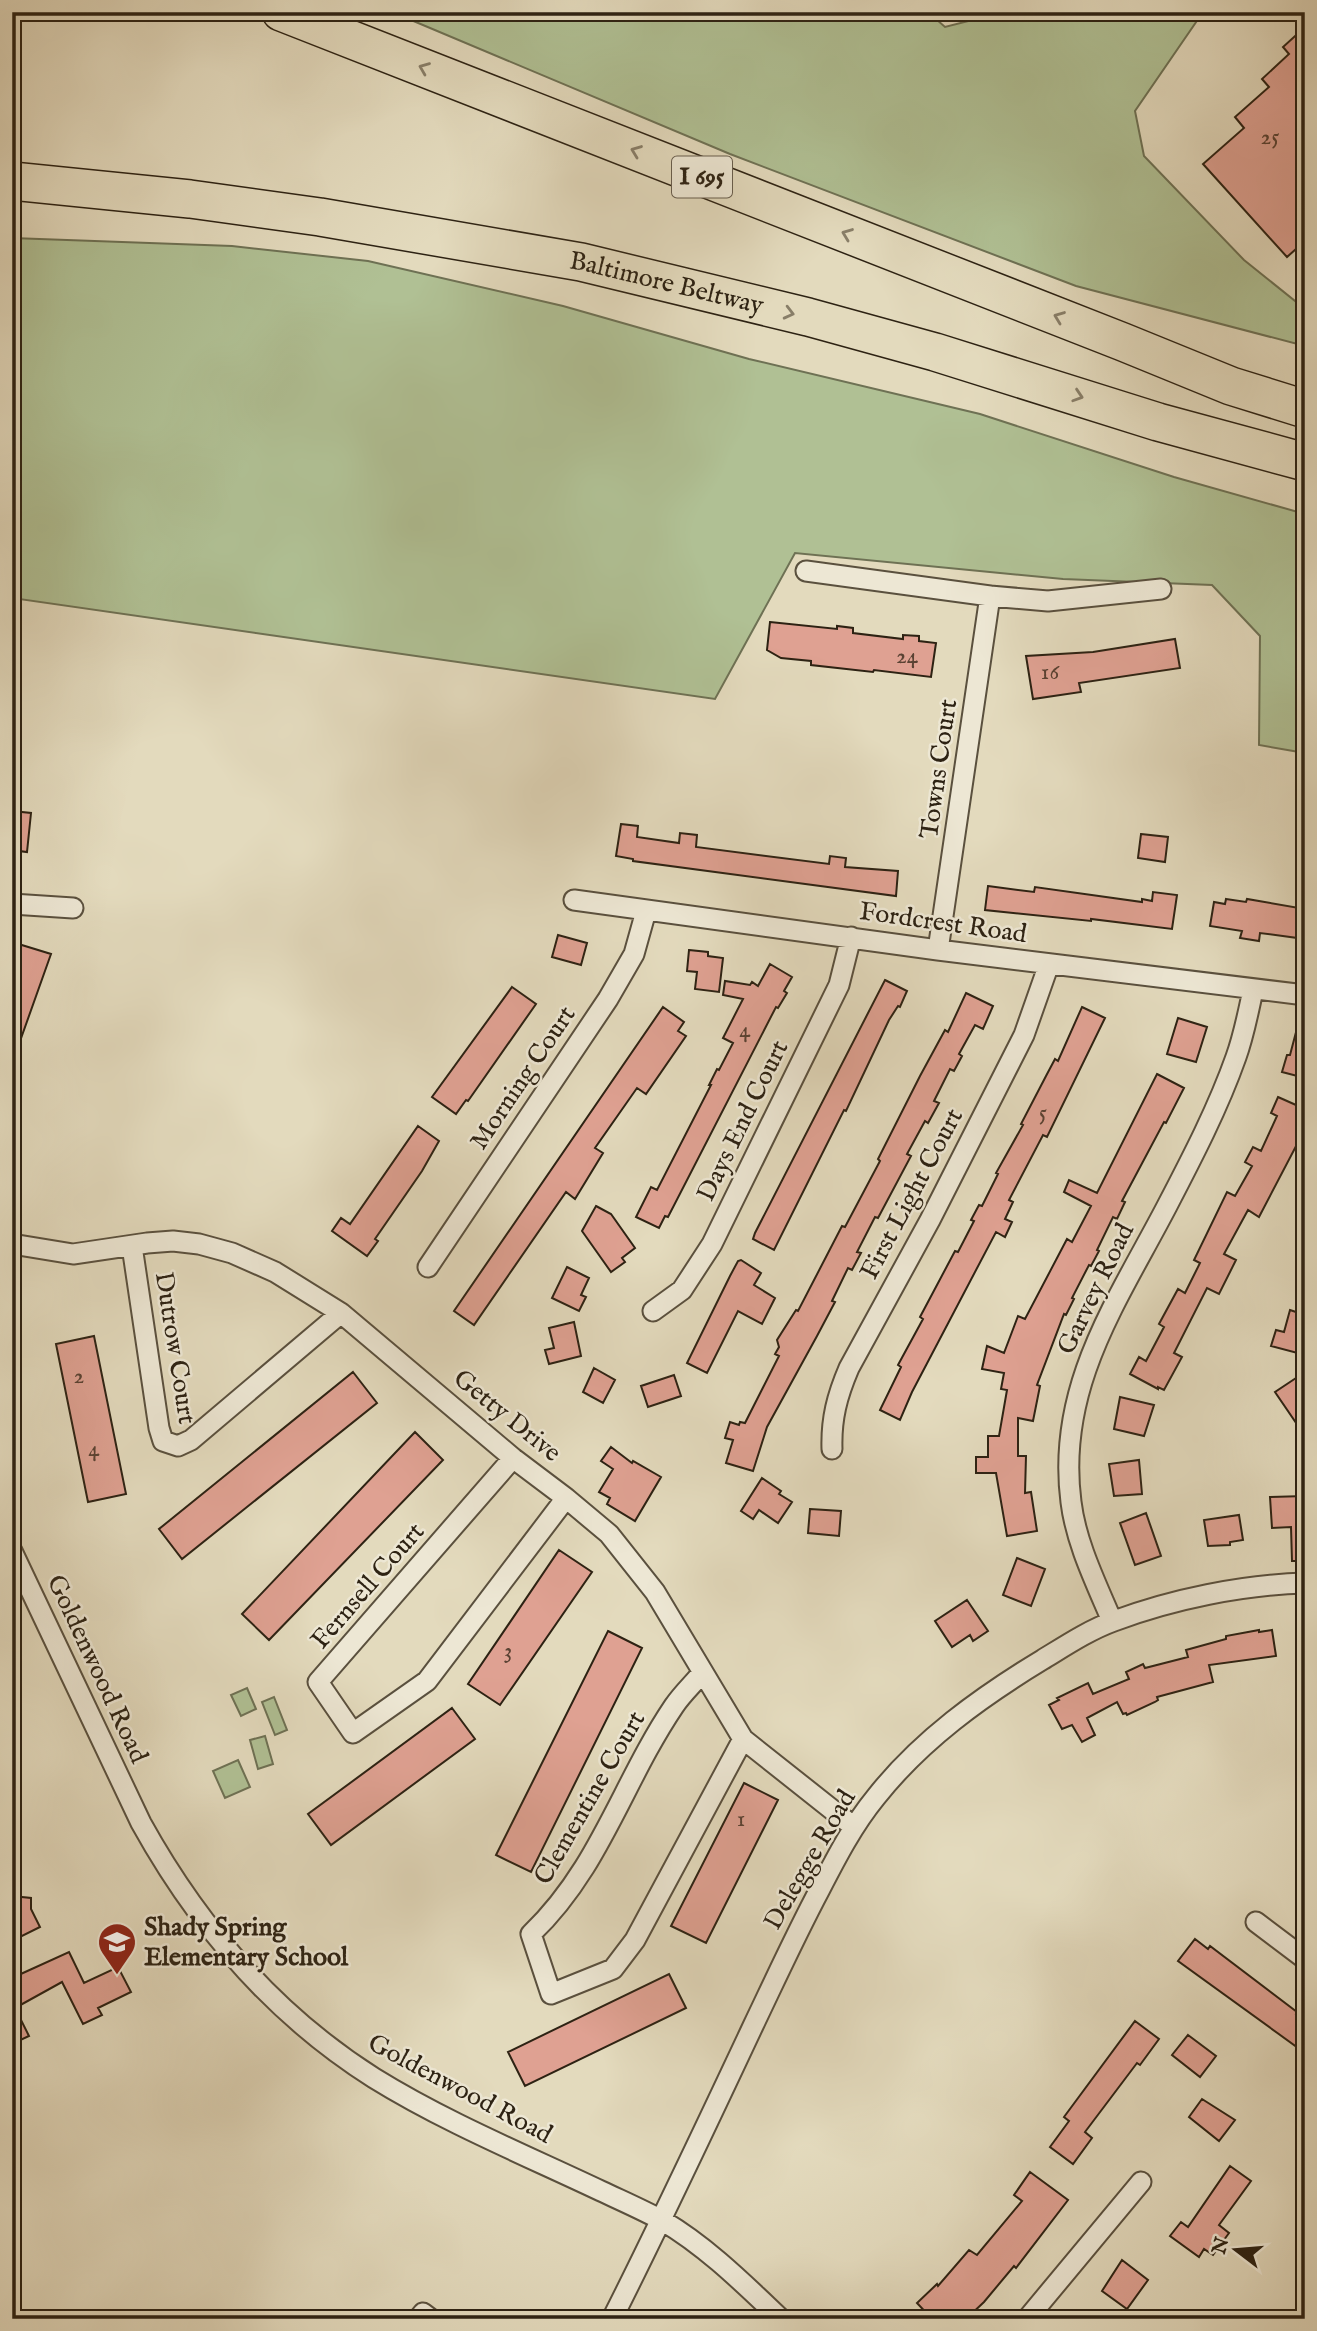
<svg xmlns="http://www.w3.org/2000/svg" width="1317" height="2331" font-family="'IM FELL English',serif">
<style>
.green{fill:#b0c094;stroke:#6e7154;stroke-width:2}
.building{fill:#dfa192;stroke:#2d2213;stroke-width:2}
.lines{fill:none;stroke-linecap:round;stroke-linejoin:round}
.minor-casing{stroke:#5a503e;stroke-width:23}
.motorway-casing{stroke:#2d2213;stroke-width:40}
.minor{stroke:#ede7d4;stroke-width:19}
.motorway{stroke:#e3dabd;stroke-width:37}
.oneway{stroke:#887e68}
.labels{text-anchor:middle;dominant-baseline:central;stroke-width:5;stroke-linejoin:round;paint-order:stroke}
.number-label{font-size:23px;fill:#5a4233}
.shield{fill:#ede7d4;stroke:#675d4d;stroke-width:2}
.shield-label{font-size:24px;font-weight:bold;fill:#2d2213}
.street-label{font-size:26px;fill:#2d2213;stroke:#ede7d4}
.poi-label{font-size:26px;font-weight:bold;fill:#2d2213;stroke:#ede7d4;text-anchor:start}
</style>
<rect width="100%" height="100%" fill="#e3dabd"/>
<filter id="stains"><feTurbulence type="fractalNoise" baseFrequency=".00286" numOctaves="4"/><feColorMatrix values="0 0 0 0 .2 0 0 0 0 .09 0 0 0 0 .02 0 0 0 .5 -.17"/></filter>
<radialGradient id="worn" r=".72"><stop offset=".6" stop-color="#630" stop-opacity="0"/><stop offset="1" stop-color="#630" stop-opacity=".3"/></radialGradient>
<path class="green" d="M 392,12 L 928,12 L 945,27 L 1004,12 L 1203,12 L 1135,111 L 1144,156 L 1244,260 L 1305,309 L 1305,346 L 1076,286 L 730,154 Z
M 12,238 L 232,246 L 368,261 L 563,306 L 749,359 L 980,414 L 1174,477 L 1305,514 L 1305,753 L 1259,745 L 1260,636 L 1212,585 L 1063,579 L 795,553 L 715,699 L 12,598 Z
M 247,1688 L 256,1709 L 241,1716 L 231,1695 Z
M 274,1697 L 287,1730 L 275,1735 L 262,1702 Z
M 265,1736 L 273,1764 L 258,1769 L 250,1740 Z
M 238,1760 L 250,1787 L 225,1798 L 213,1771 Z"/>
<path class="building" d="M 1305,27 L 1305,241 L 1287,257 L 1203,164 L 1244,128 L 1235,117 L 1269,87 L 1262,79 L 1289,54 L 1283,47 Z
M 770,622 L 837,629 L 837,626 L 853,628 L 853,633 L 903,639 L 903,635 L 919,636 L 919,641 L 936,643 L 931,677 L 874,670 L 873,672 L 811,665 L 811,661 L 781,658 L 767,650 Z
M 1175,639 L 1180,668 L 1079,683 L 1081,692 L 1033,699 L 1026,656 L 1093,652 Z
M 12,811 L 31,813 L 27,852 L 12,850 Z
M 621,824 L 638,826 L 637,837 L 679,843 L 680,833 L 697,835 L 696,847 L 829,864 L 830,856 L 846,858 L 845,867 L 898,871 L 896,896 L 633,861 L 633,859 L 616,856 Z
M 1141,834 L 1168,837 L 1165,862 L 1138,858 Z
M 988,886 L 1034,892 L 1035,887 L 1142,902 L 1142,899 L 1152,901 L 1153,892 L 1177,895 L 1172,929 L 1091,919 L 1091,921 L 985,910 Z
M 1226,899 L 1246,902 L 1247,899 L 1305,909 L 1305,939 L 1260,933 L 1259,941 L 1240,938 L 1242,931 L 1210,926 L 1214,902 L 1225,904 Z
M 558,935 L 587,943 L 581,965 L 552,957 Z
M 12,942 L 51,954 L 14,1058 L 12,1058 Z
M 689,950 L 708,952 L 708,956 L 723,958 L 719,992 L 695,989 L 697,972 L 687,971 Z
M 770,964 L 792,977 L 784,991 L 787,993 L 778,1008 L 776,1007 L 668,1217 L 665,1216 L 659,1228 L 636,1217 L 651,1187 L 657,1190 L 711,1085 L 709,1085 L 717,1069 L 719,1070 L 733,1043 L 723,1038 L 743,999 L 723,995 L 725,981 L 750,985 L 752,982 L 758,986 Z
M 885,980 L 907,991 L 900,1007 L 898,1006 L 889,1020 L 846,1111 L 844,1110 L 774,1250 L 753,1239 L 755,1233 Z
M 512,987 L 536,1004 L 468,1101 L 466,1100 L 456,1114 L 432,1097 Z
M 966,993 L 993,1006 L 983,1029 L 975,1025 L 959,1054 L 962,1056 L 954,1071 L 950,1069 L 934,1101 L 939,1103 L 928,1123 L 925,1121 L 907,1154 L 911,1156 L 878,1218 L 875,1217 L 857,1252 L 861,1253 L 852,1270 L 848,1268 L 832,1301 L 835,1302 L 817,1336 L 767,1427 L 753,1471 L 726,1463 L 733,1440 L 725,1438 L 730,1422 L 739,1425 L 740,1422 L 745,1423 L 779,1356 L 775,1354 L 779,1347 L 777,1340 L 796,1310 L 798,1311 L 842,1226 L 845,1227 L 880,1161 L 878,1159 L 920,1076 L 945,1030 L 948,1032 Z
M 663,1007 L 684,1022 L 678,1031 L 686,1036 L 646,1094 L 637,1088 L 595,1148 L 603,1153 L 575,1199 L 566,1192 L 474,1325 L 454,1311 Z
M 1082,1007 L 1105,1018 L 1047,1137 L 1043,1135 L 1009,1200 L 1013,1202 L 1005,1219 L 1012,1222 L 1005,1237 L 996,1232 L 912,1392 L 900,1420 L 880,1410 L 901,1367 L 898,1365 L 923,1319 L 920,1317 L 955,1251 L 958,1252 L 974,1221 L 971,1220 L 979,1205 L 982,1206 L 998,1174 L 996,1173 L 1023,1125 L 1021,1124 L 1046,1076 L 1055,1059 L 1058,1061 Z
M 1300,1017 L 1305,1018 L 1305,1078 L 1282,1072 L 1287,1055 L 1290,1055 Z
M 1178,1018 L 1207,1027 L 1196,1062 L 1167,1054 Z
M 1157,1074 L 1184,1088 L 1166,1123 L 1164,1122 L 1122,1201 L 1125,1202 L 1117,1219 L 1113,1217 L 1097,1250 L 1099,1251 L 1091,1266 L 1089,1265 L 1072,1298 L 1074,1299 L 1066,1315 L 1064,1314 L 1037,1385 L 1040,1386 L 1033,1421 L 1018,1418 L 1018,1456 L 1026,1456 L 1025,1493 L 1031,1492 L 1037,1531 L 1007,1536 L 996,1473 L 976,1473 L 976,1457 L 988,1457 L 988,1436 L 999,1436 L 1007,1390 L 1001,1389 L 1004,1373 L 982,1369 L 987,1346 L 1004,1353 L 1018,1316 L 1025,1319 L 1067,1239 L 1072,1242 L 1091,1206 L 1064,1192 L 1069,1180 L 1097,1193 Z
M 1278,1097 L 1305,1109 L 1305,1129 L 1259,1217 L 1248,1210 L 1224,1254 L 1236,1260 L 1219,1294 L 1207,1288 L 1174,1353 L 1182,1357 L 1164,1390 L 1158,1387 L 1158,1389 L 1130,1374 L 1139,1357 L 1146,1361 L 1164,1327 L 1159,1324 L 1178,1289 L 1185,1293 L 1200,1263 L 1194,1260 L 1227,1192 L 1235,1196 L 1252,1166 L 1245,1162 L 1253,1147 L 1261,1151 L 1277,1116 L 1271,1113 Z
M 418,1126 L 439,1141 L 422,1171 L 375,1239 L 378,1241 L 367,1256 L 332,1231 L 341,1218 L 350,1224 Z
M 596,1206 L 611,1214 L 635,1248 L 622,1258 L 625,1262 L 611,1272 L 582,1231 Z
M 741,1260 L 761,1273 L 754,1285 L 775,1298 L 762,1324 L 738,1311 L 707,1373 L 687,1363 L 730,1276 L 738,1261 Z
M 567,1267 L 589,1278 L 581,1295 L 586,1297 L 579,1311 L 552,1298 Z
M 1290,1310 L 1305,1315 L 1305,1355 L 1271,1346 L 1276,1330 L 1284,1332 Z
M 574,1322 L 581,1356 L 549,1364 L 545,1350 L 554,1348 L 549,1328 Z
M 94,1336 L 126,1494 L 88,1502 L 56,1344 Z
M 594,1368 L 615,1380 L 603,1403 L 583,1392 Z
M 353,1372 L 377,1403 L 182,1559 L 159,1529 Z
M 1305,1372 L 1305,1436 L 1275,1392 Z
M 674,1375 L 681,1396 L 648,1407 L 641,1386 Z
M 1120,1397 L 1154,1405 L 1144,1436 L 1114,1429 Z
M 415,1432 L 443,1460 L 269,1640 L 242,1614 Z
M 611,1447 L 632,1463 L 633,1461 L 661,1477 L 635,1521 L 607,1504 L 610,1498 L 599,1492 L 613,1469 L 601,1461 Z
M 1139,1460 L 1142,1494 L 1114,1496 L 1109,1464 Z
M 762,1478 L 781,1491 L 779,1494 L 792,1502 L 778,1523 L 759,1510 L 753,1519 L 741,1511 Z
M 1305,1496 L 1305,1561 L 1292,1561 L 1291,1527 L 1272,1528 L 1270,1497 Z
M 810,1509 L 841,1511 L 839,1536 L 808,1533 Z
M 1146,1513 L 1161,1556 L 1135,1565 L 1120,1523 Z
M 1239,1515 L 1243,1540 L 1230,1542 L 1230,1545 L 1208,1546 L 1204,1520 Z
M 559,1550 L 592,1572 L 500,1705 L 468,1684 Z
M 1017,1558 L 1045,1569 L 1031,1606 L 1003,1595 Z
M 967,1600 L 988,1631 L 973,1641 L 970,1635 L 952,1647 L 935,1621 Z
M 1259,1630 L 1259,1632 L 1272,1630 L 1276,1656 L 1209,1665 L 1213,1682 L 1157,1697 L 1158,1700 L 1155,1702 L 1127,1715 L 1126,1713 L 1123,1714 L 1117,1702 L 1087,1718 L 1095,1735 L 1082,1742 L 1072,1725 L 1062,1729 L 1049,1705 L 1059,1700 L 1057,1698 L 1088,1683 L 1093,1694 L 1129,1679 L 1126,1672 L 1143,1664 L 1145,1668 L 1188,1657 L 1186,1650 L 1226,1639 L 1226,1636 Z
M 608,1631 L 642,1648 L 531,1872 L 496,1855 Z
M 452,1708 L 475,1739 L 331,1845 L 308,1814 Z
M 744,1783 L 778,1800 L 706,1943 L 671,1926 Z
M 12,1896 L 31,1898 L 31,1909 L 40,1927 L 12,1941 Z
M 1195,1939 L 1208,1949 L 1210,1946 L 1297,2012 L 1296,2014 L 1305,2020 L 1305,2053 L 1178,1961 Z
M 69,1952 L 84,1983 L 118,1967 L 131,1992 L 98,2008 L 102,2015 L 83,2024 L 62,1982 L 15,2008 L 29,2036 L 12,2044 L 12,1978 Z
M 669,1974 L 686,2008 L 525,2086 L 508,2052 Z
M 1135,2021 L 1159,2039 L 1140,2065 L 1137,2063 L 1085,2132 L 1092,2138 L 1073,2164 L 1050,2147 L 1069,2121 L 1064,2117 Z
M 1188,2035 L 1216,2056 L 1200,2077 L 1172,2055 Z
M 1202,2099 L 1235,2120 L 1219,2141 L 1189,2117 Z
M 1230,2166 L 1251,2181 L 1219,2225 L 1229,2233 L 1213,2255 L 1204,2249 L 1199,2257 L 1170,2236 L 1181,2222 L 1188,2227 Z
M 1030,2172 L 1068,2200 L 1016,2268 L 1014,2266 L 984,2302 L 966,2319 L 932,2319 L 917,2303 L 937,2284 L 938,2286 L 969,2250 L 977,2255 L 1022,2201 L 1014,2195 Z
M 1122,2260 L 1148,2280 L 1127,2309 L 1102,2291 Z"/>
<g class="lines">
<defs>
<path id="minor" d="M 806,571 L 990,596 L 1048,601 L 1161,589
M 574,900 L 938,950 L 1305,995
M 12,904 L 73,908
M 938,950 L 990,596
M 12,1244 L 73,1254 L 147,1243 L 173,1241 L 199,1244 L 232,1253 L 275,1272 L 341,1313 L 513,1458 L 566,1498 L 609,1534 L 655,1592 L 743,1739 L 854,1827
M 132,1246 L 159,1428 L 163,1441 L 178,1446 L 191,1440 L 341,1313
M 428,1267 L 608,999 L 634,954 L 646,911
M 653,1311 L 682,1290 L 712,1244 L 839,985 L 851,937
M 832,1449 C 831,1419 837,1396 849,1368 L 930,1220 L 1024,1035 L 1049,964
M 513,1458 L 318,1682 L 353,1733 L 427,1681 L 566,1498
M 12,1551 L 141,1823 C 198,1926 273,2014 374,2078 C 445,2122 525,2155 601,2191 C 622,2201 643,2210 663,2221 C 707,2247 744,2284 781,2319
M 1112,1621 C 1096,1583 1076,1543 1071,1502 C 1056,1387 1117,1302 1167,1206 C 1192,1158 1218,1108 1236,1057 C 1244,1035 1248,1013 1253,990
M 702,1673 C 693,1684 682,1694 674,1706 C 622,1783 600,1868 531,1934 L 551,1994 L 613,1969 L 635,1940 L 743,1739
M 1256,1922 L 1305,1959
M 418,2319 L 423,2313 L 431,2319
M 612,2319 C 661,2222 707,2124 753,2026 C 775,1980 796,1934 820,1889 C 836,1858 853,1825 876,1797 C 921,1740 981,1697 1042,1660 C 1065,1646 1089,1630 1114,1621 C 1173,1599 1242,1585 1305,1583
M 1027,2319 L 1141,2182"/>
<g id="motorway">
<path d="M 281,12 L 1123,342 L 1231,386 L 1305,409"/>
<path id="s1" d="M 12,181 L 190,199 L 320,217 L 581,262 L 808,317 L 935,352 L 1158,422 L 1305,462"/>
</g>
</defs>
<use href="#minor" class="minor-casing"/>
<use href="#motorway" class="motorway-casing"/>
<use href="#minor" class="minor"/>
<use href="#motorway" class="motorway"/>
</g>
<defs><path id="oneway-chevron" d="M-2-3.5L2.5 0L-2 3.5" fill="none" stroke-width="1.6" stroke-linecap="round" stroke-linejoin="round" transform="scale(1.75)"/></defs>
<g class="oneway">
<use href="#oneway-chevron" transform="translate(424 68) rotate(-158)"/>
<use href="#oneway-chevron" transform="translate(636 151) rotate(-159)"/>
<use href="#oneway-chevron" transform="translate(847 234) rotate(-159)"/>
<use href="#oneway-chevron" transform="translate(789 313) rotate(14)"/>
<use href="#oneway-chevron" transform="translate(1059 317) rotate(-159)"/>
<use href="#oneway-chevron" transform="translate(1078 396) rotate(18)"/>
</g>
<defs>
<symbol id="school-pin" viewBox="-11 -11 22 30"><path d="M0 17L-7.5 6A9.5 9.5 0 1 1 7.5 6Z" fill="#8f2418" stroke="#ede7d4"/><path d="M0-5L7-2L0 1L-7-2ZM-4 1L0 2.5L4 1V4Q0 6-4 4Z" fill="#fff"/></symbol>
</defs>
<g fill-rule="evenodd">
<use href="#school-pin" x="95" y="1920" width="44" height="60"/>
</g>
<g class="labels">
<g class="number-label">
<text x="1270" y="137">25</text>
<text x="907" y="656">24</text>
<text x="1050" y="672">16</text>
<text x="745" y="1030">4</text>
<text x="1043" y="1113">5</text>
<text x="79" y="1376">2</text>
<text x="94" y="1449">4</text>
<text x="508" y="1651">3</text>
<text x="741" y="1819">1</text>
</g>
<rect class="shield" x="672" y="156.5" width="60" height="41" rx="5"/>
<g class="shield-label">
<text x="702" y="177">I 695</text>
</g>
<g class="street-label">
<text stroke="none"><textPath href="#s1" startOffset="663">Baltimore Beltway</textPath></text>
<text transform="translate(939 769) rotate(-82)">Towns Court</text>
<text transform="translate(943 923) rotate(8)">Fordcrest Road</text>
<text transform="translate(523 1078) rotate(-56)">Morning Court</text>
<text transform="translate(743 1121) rotate(-64)">Days End Court</text>
<text transform="translate(912 1194) rotate(-62)">First Light Court</text>
<text transform="translate(1096 1289) rotate(-64)">Garvey Road</text>
<text transform="translate(175 1348) rotate(81)">Dutrow Court</text>
<text transform="translate(507 1416) rotate(39)">Getty Drive</text>
<text transform="translate(368 1586) rotate(-49)">Fernsell Court</text>
<text transform="translate(97 1669) rotate(65)">Goldenwood Road</text>
<text transform="translate(590 1798) rotate(-60)">Clementine Court</text>
<text transform="translate(810 1860) rotate(-60)">Delegge Road</text>
<text transform="translate(460 2089) rotate(28)">Goldenwood Road</text>
</g>
<g class="poi-label">
<text x="144" y="1927">Shady Spring<tspan x="144" dy="30">Elementary School</tspan></text>
</g>
</g>
<rect width="1317" height="2331" fill="none" stroke="#e3dabd" stroke-width="42"/>
<rect x="14" y="14" width="1289" height="2303" fill="none" stroke="#2d2213" stroke-width="3.5"/>
<rect x="21" y="21" width="1275" height="2289" fill="none" stroke="#2d2213" stroke-width="2"/>
<g transform="translate(1236 2250) rotate(286)" stroke="#ede7d4" stroke-width="5" paint-order="stroke">
<path d="M0-5L12 26L0 18L-12 26Z" fill="#2d2213"/>
<text y="-10" font-size="19" font-weight="bold" text-anchor="middle" fill="#2d2213">N</text>
</g>
<rect width="100%" height="100%" filter="url(#stains)"/>
<rect width="100%" height="100%" fill="url(#worn)"/>
</svg>
